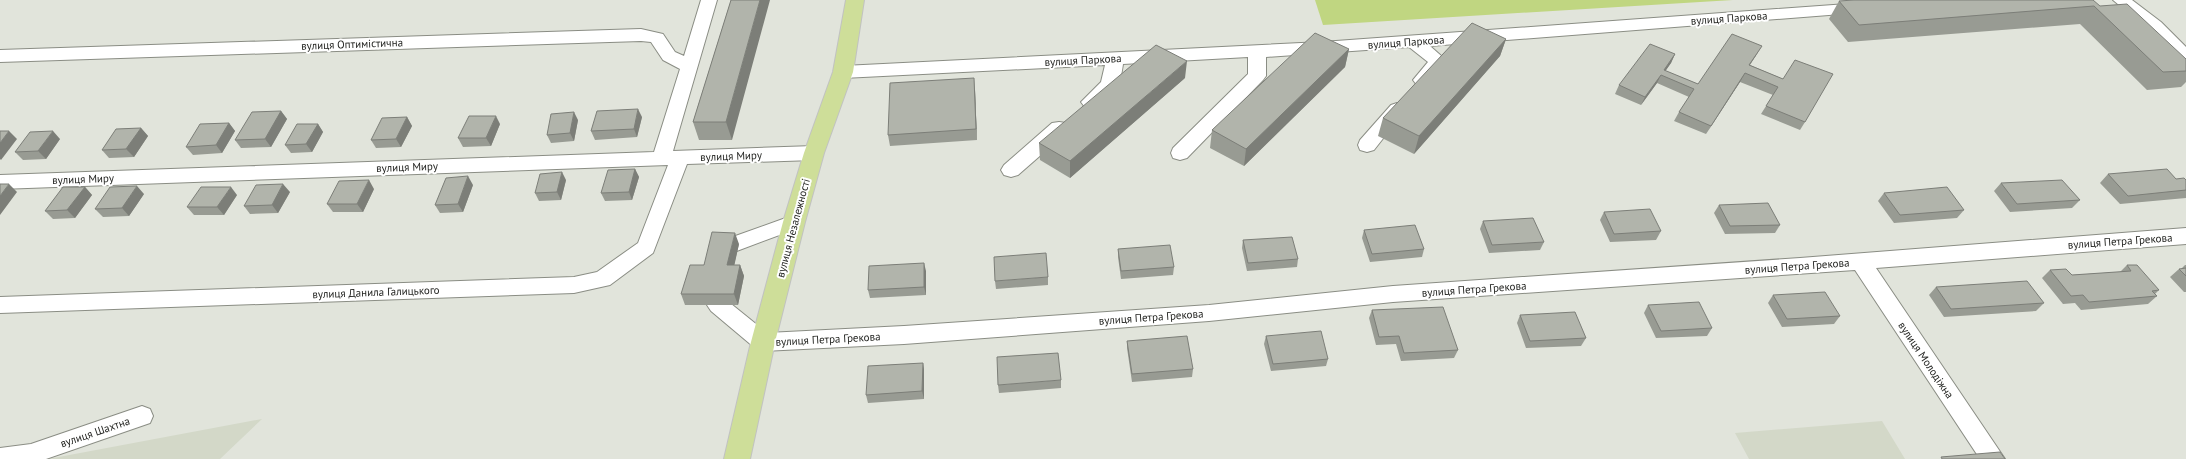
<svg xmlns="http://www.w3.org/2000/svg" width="2186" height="459" font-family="'PT Sans',sans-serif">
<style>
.built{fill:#d3d8c8}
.green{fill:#c0d681}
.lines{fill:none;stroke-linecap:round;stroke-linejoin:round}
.minor-casing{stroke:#8a8d84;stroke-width:2}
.major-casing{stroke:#c1c2c1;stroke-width:2}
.minor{fill:#fff;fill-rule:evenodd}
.major{fill:#cede99;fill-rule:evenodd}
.wall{fill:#989b93}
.shaded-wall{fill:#7c7e78}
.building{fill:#b1b4ab;stroke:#7c7e78}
.labels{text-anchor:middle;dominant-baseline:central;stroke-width:4;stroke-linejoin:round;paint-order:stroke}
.street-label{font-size:11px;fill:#232421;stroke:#fff}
</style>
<rect width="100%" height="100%" fill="#e1e4db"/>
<path class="built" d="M 262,419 L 220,459 L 48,459 Z
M 1882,421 L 1905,459 L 1749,459 L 1735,433 Z"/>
<path class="green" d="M 1315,0 L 1733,0 L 1323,25 Z"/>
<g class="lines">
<defs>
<path id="minor" d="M 701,0 L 717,0 L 673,151 L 814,146 L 821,148 L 823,153 L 821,158 L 814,160 L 687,164 L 653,253 L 610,285 L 574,293 L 0,313 L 0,297 L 574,277 L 597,272 L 638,243 L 668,165 L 0,189 L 0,175 L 654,152 L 680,69 L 663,60 L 651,42 L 641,41 L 0,62 L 0,50 L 641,29 L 663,34 L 675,52 L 684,56 Z
M 2113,0 L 2132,0 L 2161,22 L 2186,47 L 2186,63 L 2180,61 L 2149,30 Z
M 1861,3 L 1867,4 L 1869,8 L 1867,12 L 1430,46 L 1447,61 C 1440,72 1430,88 1416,84 L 1413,80 L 1428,62 L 1409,47 L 1266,57 L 1266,76 L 1263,80 L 1187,158 L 1180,160 L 1173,158 L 1171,153 L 1173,148 L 1248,74 L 1248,57 L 1123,64 C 1122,71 1121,79 1117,86 C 1112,97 1096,110 1084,106 L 1081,102 L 1101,82 L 1105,65 L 843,78 L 837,76 L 834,72 L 837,68 L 843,66 L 1322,42 Z
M 1397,103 L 1403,105 L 1406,109 L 1403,113 L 1374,150 L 1367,152 L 1360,150 L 1358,145 L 1360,140 L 1391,105 Z
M 1059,122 L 1066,123 L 1068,128 L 1066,133 L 1018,175 L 1011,177 L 1004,175 L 1001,170 L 1004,165 L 1052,123 Z
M 794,215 L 801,217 L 804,222 L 801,227 L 734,252 L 727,249 L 724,244 L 727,239 Z
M 2186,228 L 2186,244 L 1876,268 L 2005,459 L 1980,459 L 1855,270 L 1393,302 L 1209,321 L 904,344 L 763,351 L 755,348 L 711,311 L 707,305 L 711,299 L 718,297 L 725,299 L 767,333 L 904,326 L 1209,305 L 1393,286 L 1800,258 Z
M 142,406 L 150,409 L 153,416 L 150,423 L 46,459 L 0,459 L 0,448 L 31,444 Z"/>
<path id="major" d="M 846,0 L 864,0 L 853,72 L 824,153 L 805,222 L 775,342 L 750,459 L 724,459 L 751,342 L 783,222 L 804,153 L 833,72 Z"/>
</defs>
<use href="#minor" class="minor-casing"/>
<use href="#major" class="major-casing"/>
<use href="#minor" class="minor"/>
<use href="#major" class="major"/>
</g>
<path class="wall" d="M 731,0 L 732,140 L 699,140 L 693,122 Z
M 1839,1 L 2100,6 L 2186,59 L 2186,82 L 2181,87 L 2147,90 L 2080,24 L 1848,42 L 1829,19 Z
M 1506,39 L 1500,56 L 1414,154 L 1378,136 L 1383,118 Z
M 1349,49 L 1345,67 L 1244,166 L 1210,148 L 1212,130 Z
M 1675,54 L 1671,63 L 1665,71 L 1698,84 L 1757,54 L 1750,65 L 1783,79 L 1805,122 L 1800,130 L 1761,114 L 1773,95 L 1740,82 L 1706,134 L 1674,121 L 1679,112 L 1689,97 L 1657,83 L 1641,105 L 1615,94 L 1619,85 Z
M 1185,78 L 1070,178 L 1040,160 L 1039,143 Z
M 975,90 L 977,140 L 890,146 L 888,135 Z
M 281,111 L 287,119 L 271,147 L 241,148 L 235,140 Z
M 407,117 L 412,126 L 401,147 L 376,148 L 371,140 Z
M 642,117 L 637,137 L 595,140 L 591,131 Z
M 578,120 L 574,141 L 551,143 L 547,135 Z
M 229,123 L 235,131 L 222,153 L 193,155 L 186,147 Z
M 318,124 L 323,132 L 312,152 L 291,153 L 285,145 Z
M 500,124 L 491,146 L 463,147 L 458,138 Z
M 141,128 L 148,136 L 134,157 L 109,158 L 102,150 Z
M 60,139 L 46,159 L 23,160 L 15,152 Z
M 635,169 L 639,177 L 632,200 L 605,201 L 601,193 Z
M 2108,174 L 2176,179 L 2186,180 L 2186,198 L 2120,204 L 2100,183 Z
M 566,180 L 561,200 L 539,201 L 535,193 Z
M 2001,183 L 2080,200 L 2072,208 L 2010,212 L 1994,191 Z
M 473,185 L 463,212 L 440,213 L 435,205 Z
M 85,187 L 92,195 L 75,218 L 53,219 L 45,211 Z
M 374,189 L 363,212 L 333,212 L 327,204 Z
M 290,192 L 278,213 L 250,214 L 244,206 Z
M 1884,193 L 1964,210 L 1957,218 L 1894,223 L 1878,201 Z
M 144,194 L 129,216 L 103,217 L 95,209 Z
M 237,195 L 224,215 L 194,215 L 187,207 Z
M 1719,205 L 1780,225 L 1775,233 L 1725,234 L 1714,213 Z
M 1604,212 L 1661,231 L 1656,240 L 1610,242 L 1600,220 Z
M 1483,221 L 1544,242 L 1540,250 L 1489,253 L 1480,229 Z
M 1364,230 L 1424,249 L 1422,257 L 1370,262 L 1362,238 Z
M 1243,240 L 1298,259 L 1297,267 L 1247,271 L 1242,248 Z
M 739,244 L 734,265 L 740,265 L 744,276 L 738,305 L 685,305 L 681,294 L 704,265 Z
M 1118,249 L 1174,267 L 1173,275 L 1121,279 L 1118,257 Z
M 2127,265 L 2159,290 L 2155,294 L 2157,296 L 2148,304 L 2081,310 L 2075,303 L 2063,304 L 2042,278 L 2050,270 L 2072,275 L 2120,272 Z
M 2185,265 L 2186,265 L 2186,292 L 2184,292 L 2170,277 L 2179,269 L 2181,269 Z
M 926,271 L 926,295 L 870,298 L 868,290 Z
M 1048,277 L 1048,285 L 996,289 L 995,281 Z
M 1936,287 L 2044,303 L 2036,311 L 1944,317 L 1929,295 Z
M 1773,295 L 1840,316 L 1834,324 L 1782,327 L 1768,303 Z
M 1648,305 L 1712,328 L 1707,336 L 1656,338 L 1644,313 Z
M 1372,310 L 1458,350 L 1454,358 L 1401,361 L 1396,344 L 1376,345 L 1369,318 Z
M 1520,315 L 1586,338 L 1581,346 L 1526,348 L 1517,323 Z
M 1266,336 L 1328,359 L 1326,366 L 1271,371 L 1264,344 Z
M 1127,341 L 1193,369 L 1192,377 L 1132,382 L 1127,348 Z
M 923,363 L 924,370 L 924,399 L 868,403 L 866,395 Z
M 1061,380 L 1061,388 L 999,393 L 998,385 Z"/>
<path class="shaded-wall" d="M 760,0 L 770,0 L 732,140 L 726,122 Z
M 1506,39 L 1500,56 L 1414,154 L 1419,136 Z
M 1762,46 L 1757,54 L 1744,73 L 1749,65 Z
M 1349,49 L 1345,67 L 1244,166 L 1246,149 Z
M 1675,54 L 1671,63 L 1662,76 L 1664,70 Z
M 1187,61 L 1185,78 L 1070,178 L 1070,161 Z
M 1745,73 L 1740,82 L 1706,134 L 1711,126 Z
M 1661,75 L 1657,83 L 1641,105 L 1645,97 Z
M 974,78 L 975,90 L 977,140 L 976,129 Z
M 638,109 L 642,117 L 637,137 L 634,129 Z
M 281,111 L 287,119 L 271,147 L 265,139 Z
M 574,112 L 578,120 L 574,141 L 570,133 Z
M 496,116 L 500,124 L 491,146 L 486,138 Z
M 407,117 L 412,126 L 401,147 L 396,139 Z
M 229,123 L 235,131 L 222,153 L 216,145 Z
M 318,124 L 323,132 L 312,152 L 306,144 Z
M 141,128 L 148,136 L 134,157 L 126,149 Z
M 9,131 L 17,139 L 1,160 L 0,159 L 0,143 Z
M 53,131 L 60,139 L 46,159 L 38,151 Z
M 635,169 L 639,177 L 632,200 L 629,192 Z
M 562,172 L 566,180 L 561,200 L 557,192 Z
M 468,176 L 473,185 L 463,212 L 458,204 Z
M 369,180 L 374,189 L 363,212 L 357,204 Z
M 9,184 L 17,192 L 0,215 L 0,196 Z
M 283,184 L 290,192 L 278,213 L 272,205 Z
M 137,186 L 144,194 L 129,216 L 122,208 Z
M 85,187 L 92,195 L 75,218 L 67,210 Z
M 231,187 L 237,195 L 224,215 L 217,207 Z
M 735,233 L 739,244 L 732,276 L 727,265 Z
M 924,263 L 926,271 L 926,295 L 924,287 Z
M 740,265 L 744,276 L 738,305 L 734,294 Z
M 923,363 L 924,370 L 924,399 L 922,391 Z"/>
<path class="building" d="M 731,0 L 760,0 L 726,122 L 693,122 Z
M 1854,0 L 2093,0 L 2100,6 L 2127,4 L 2186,59 L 2186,71 L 2163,72 L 2094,6 L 1859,25 L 1839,1 Z
M 1472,23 L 1506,39 L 1419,136 L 1383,118 Z
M 1315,33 L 1349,49 L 1246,149 L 1212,130 Z
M 1732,34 L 1762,46 L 1749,65 L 1783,79 L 1795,60 L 1833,74 L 1805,122 L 1766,106 L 1778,87 L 1745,73 L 1711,126 L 1679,112 L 1694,89 L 1661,75 L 1645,97 L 1619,85 L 1650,44 L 1675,54 L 1664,70 L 1698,84 Z
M 1156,45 L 1187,61 L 1070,161 L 1039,143 Z
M 974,78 L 976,129 L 888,135 L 890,83 Z
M 638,109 L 634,129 L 591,131 L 597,111 Z
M 281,111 L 265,139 L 235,140 L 252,112 Z
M 574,112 L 570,133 L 547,135 L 551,114 Z
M 469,116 L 496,116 L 486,138 L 458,138 Z
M 407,117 L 396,139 L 371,140 L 382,118 Z
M 229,123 L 216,145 L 186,147 L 200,124 Z
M 297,124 L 318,124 L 306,144 L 285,145 Z
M 141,128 L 126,149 L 102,150 L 116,129 Z
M 0,131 L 9,131 L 0,143 Z
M 53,131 L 38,151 L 15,152 L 30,132 Z
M 635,169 L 629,192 L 601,193 L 608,170 Z
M 2167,169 L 2176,179 L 2184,178 L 2186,180 L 2186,190 L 2128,196 L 2108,174 Z
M 562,172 L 557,192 L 535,193 L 540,174 Z
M 468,176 L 458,204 L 435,205 L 446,178 Z
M 369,180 L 357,204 L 327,204 L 339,181 Z
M 2062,180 L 2080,200 L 2017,204 L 2001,183 Z
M 0,184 L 9,184 L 0,196 Z
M 283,184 L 272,205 L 244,206 L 256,185 Z
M 137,186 L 122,208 L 95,209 L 110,187 Z
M 63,187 L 85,187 L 67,210 L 45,211 Z
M 201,187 L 231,187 L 217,207 L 187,207 Z
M 1947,187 L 1964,210 L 1900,215 L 1884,193 Z
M 1768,203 L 1780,225 L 1730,226 L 1719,205 Z
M 1650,209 L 1661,231 L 1614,234 L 1604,212 Z
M 1533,218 L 1544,242 L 1492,245 L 1483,221 Z
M 1415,225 L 1424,249 L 1372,254 L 1364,230 Z
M 712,232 L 735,233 L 727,265 L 740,265 L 734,294 L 681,294 L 690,265 L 704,265 Z
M 1292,237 L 1298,259 L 1248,263 L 1243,240 Z
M 1170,245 L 1174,267 L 1121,271 L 1118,249 Z
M 1046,253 L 1048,277 L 995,281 L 994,257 Z
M 924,263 L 924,287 L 868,290 L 869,266 Z
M 2127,265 L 2137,265 L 2159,290 L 2152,291 L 2157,296 L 2089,302 L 2083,295 L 2071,296 L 2050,270 L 2066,269 L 2072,275 L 2131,271 Z
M 2186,268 L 2186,276 L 2179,269 Z
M 2027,281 L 2044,303 L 1951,309 L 1936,287 Z
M 1825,292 L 1840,316 L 1787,319 L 1773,295 Z
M 1699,302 L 1712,328 L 1661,331 L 1648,305 Z
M 1443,307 L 1458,350 L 1404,353 L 1399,336 L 1379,337 L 1372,310 Z
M 1575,312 L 1586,338 L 1530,341 L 1520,315 Z
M 1321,331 L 1328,359 L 1273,364 L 1266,336 Z
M 1187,336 L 1193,369 L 1132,374 L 1127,341 Z
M 1058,353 L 1061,380 L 998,385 L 997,357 Z
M 923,363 L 922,391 L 866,395 L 868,366 Z
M 2000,452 L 2005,459 L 1942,459 L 1941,457 Z"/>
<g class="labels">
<g class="street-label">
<text transform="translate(1729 18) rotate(-4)">вулиця Паркова</text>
<text transform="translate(1406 42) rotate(-4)">вулиця Паркова</text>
<text transform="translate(352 44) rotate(-2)">вулиця Оптимістична</text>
<text transform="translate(1083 60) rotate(-3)">вулиця Паркова</text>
<text transform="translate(731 156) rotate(-2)">вулиця Миру</text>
<text transform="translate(407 167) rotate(-2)">вулиця Миру</text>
<text transform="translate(83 179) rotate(-2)">вулиця Миру</text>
<text transform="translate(793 228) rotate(-75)">вулиця Незалежності</text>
<text transform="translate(2120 241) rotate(-4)">вулиця Петра Грекова</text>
<text transform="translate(1797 266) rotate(-4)">вулиця Петра Грекова</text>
<text transform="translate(1474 289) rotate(-4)">вулиця Петра Грекова</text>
<text transform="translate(376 292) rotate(-2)">вулиця Данила Галицького</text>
<text transform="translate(1151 317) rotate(-4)">вулиця Петра Грекова</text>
<text transform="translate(828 339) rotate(-3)">вулиця Петра Грекова</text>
<text transform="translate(1926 360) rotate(56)">вулиця Молодіжна</text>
<text transform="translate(95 432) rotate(-19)">вулиця Шахтна</text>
</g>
</g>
</svg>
